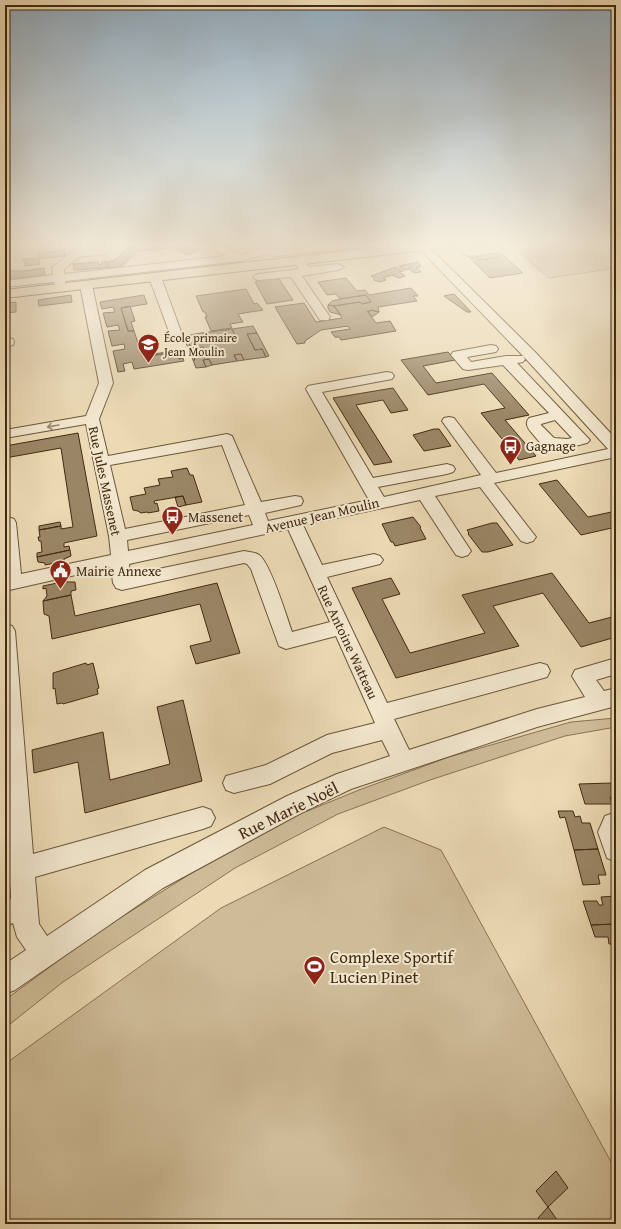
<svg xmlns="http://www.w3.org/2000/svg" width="621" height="1229" font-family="'Gentium Book Plus',serif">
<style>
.green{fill:#cebc98;stroke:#887355}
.building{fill:#9a8666;stroke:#422a12}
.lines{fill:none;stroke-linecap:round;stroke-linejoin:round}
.minor-casing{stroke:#6c563a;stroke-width:2}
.major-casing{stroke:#422a12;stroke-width:2}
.minor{fill:#f2e7ce;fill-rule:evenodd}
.major{fill:#ebdab4;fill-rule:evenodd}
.oneway{stroke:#9a8870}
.labels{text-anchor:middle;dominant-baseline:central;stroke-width:4;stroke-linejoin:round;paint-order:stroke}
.far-poi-label{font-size:12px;fill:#422a12;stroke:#f2e7ce;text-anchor:start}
.poi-label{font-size:14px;fill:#422a12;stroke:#f2e7ce;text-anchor:start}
.street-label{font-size:14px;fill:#422a12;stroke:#f2e7ce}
.near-street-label{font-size:17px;fill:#422a12;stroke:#f2e7ce}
.near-poi-label{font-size:17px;fill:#422a12;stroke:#f2e7ce;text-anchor:start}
</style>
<rect width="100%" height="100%" fill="#ebdab4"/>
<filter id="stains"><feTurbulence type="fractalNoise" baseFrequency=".005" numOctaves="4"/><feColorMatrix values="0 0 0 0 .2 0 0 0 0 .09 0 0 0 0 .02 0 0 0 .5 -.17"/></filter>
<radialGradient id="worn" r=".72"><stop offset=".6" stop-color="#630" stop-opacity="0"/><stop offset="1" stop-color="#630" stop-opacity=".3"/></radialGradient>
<path class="green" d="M 571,243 L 616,243 L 616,268 L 549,278 L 518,251 Z
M 616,718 L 616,727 L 565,736 L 430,780 L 338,814 L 235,868 L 63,982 L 5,1028 L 5,1000 L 96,933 L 190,874 L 293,817 L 359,790 L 449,757 L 571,722 Z
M 384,827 L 441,850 L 616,1171 L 616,1224 L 5,1224 L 5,1064 L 221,908 Z"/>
<path class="building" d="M 36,243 L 69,243 L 41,246 Z
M 156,243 L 184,243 L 199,250 L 187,255 L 173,248 L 138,251 L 121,267 L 108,268 L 107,262 L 115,260 L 129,246 Z
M 343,247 L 345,250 L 315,254 L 313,251 Z
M 65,250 L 65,256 L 39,259 L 40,264 L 25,266 L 25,262 L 24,262 L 23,259 L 38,258 L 38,253 Z
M 495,254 L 502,254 L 523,273 L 490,278 L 469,257 L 475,257 L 479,260 L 484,259 L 486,260 L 488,260 L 486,259 L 498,257 Z
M 495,254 L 498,257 L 486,259 L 488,260 L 486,260 L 484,259 L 479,260 L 475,257 Z
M 106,261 L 108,267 L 103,268 L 74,270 L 73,264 L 98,262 L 99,265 L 102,264 L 102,262 Z
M 418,262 L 421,267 L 416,267 L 421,272 L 414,273 L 409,269 L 404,270 L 399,266 Z
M 396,267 L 403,271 L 399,272 L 405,276 L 399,278 L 392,275 L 383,278 L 386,280 L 380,282 L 374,280 L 374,277 L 371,276 Z
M 44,268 L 45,275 L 25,278 L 5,278 L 5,271 L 23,271 Z
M 265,278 L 279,279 L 293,300 L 267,304 L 255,282 L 257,282 L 256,280 Z
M 346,278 L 357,291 L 365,290 L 369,295 L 411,288 L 418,296 L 413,296 L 417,301 L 378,307 L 379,312 L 371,310 L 368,312 L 367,311 L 376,323 L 390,321 L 396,331 L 341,340 L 339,337 L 335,337 L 331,332 L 350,329 L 348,326 L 321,330 L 305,341 L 305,343 L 297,344 L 275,307 L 304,303 L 316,322 L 342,318 L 334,306 L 360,302 L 362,304 L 371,302 L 366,295 L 340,299 L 336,294 L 327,295 L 318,282 Z
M 246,289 L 254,304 L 257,303 L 263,310 L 238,314 L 243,322 L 230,324 L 232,328 L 211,331 L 205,317 L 207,317 L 205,312 L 203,312 L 196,296 Z
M 454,294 L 471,312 L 467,312 L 444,296 Z
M 71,295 L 72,302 L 39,306 L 38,300 Z
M 144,295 L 147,304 L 121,308 L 128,331 L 134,331 L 142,355 L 147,355 L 148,356 L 177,352 L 179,359 L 183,358 L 184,361 L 134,369 L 132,362 L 123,364 L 125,371 L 118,372 L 113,351 L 125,349 L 124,344 L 112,346 L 108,331 L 120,330 L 118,325 L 107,327 L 103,313 L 115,312 L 113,307 L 102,309 L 100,302 Z
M 366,295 L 371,302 L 362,304 L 360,302 L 334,306 L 328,305 L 332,301 L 340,299 Z
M 16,302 L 16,312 L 5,313 L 5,303 Z
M 328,305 L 334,306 L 341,315 L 330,312 L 328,308 Z
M 130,306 L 135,321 L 131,322 L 134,331 L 128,331 L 121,308 Z
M 371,310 L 379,312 L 372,317 L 368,312 Z
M 253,326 L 257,333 L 247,334 L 255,350 L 262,349 L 266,357 L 244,360 L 241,354 L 234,355 L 237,361 L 212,365 L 209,359 L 203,360 L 206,367 L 196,368 L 193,360 L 195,360 L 193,354 L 205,352 L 203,347 L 191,348 L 186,336 L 195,334 L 198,341 L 204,340 L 202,333 L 225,330 L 228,336 L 235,335 L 232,329 Z
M 232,329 L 235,335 L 228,336 L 225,330 Z
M 202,333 L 204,340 L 198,341 L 195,334 Z
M 257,333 L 269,356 L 266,357 L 262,349 L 255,350 L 247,334 Z
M 183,336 L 186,336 L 191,348 L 196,348 L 199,353 L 193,354 L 195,360 L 193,360 Z
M 180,350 L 183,358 L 179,359 L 177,352 L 148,356 L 147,355 Z
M 448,352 L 455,360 L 423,366 L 436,383 L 492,373 L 529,415 L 505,420 L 536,456 L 519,460 L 481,413 L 505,408 L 484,384 L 428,395 L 401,360 Z
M 241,354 L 244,360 L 237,361 L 234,355 Z
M 209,359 L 212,365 L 206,367 L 203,360 Z
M 393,388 L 408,410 L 391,413 L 383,400 L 356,405 L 392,462 L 374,465 L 333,398 Z
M 434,429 L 439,429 L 451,446 L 424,451 L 413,435 Z
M 78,433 L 97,536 L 64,543 L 64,547 L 69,546 L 70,550 L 37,557 L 37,553 L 42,552 L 41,541 L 39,541 L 38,537 L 40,537 L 39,530 L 61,526 L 61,529 L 73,527 L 61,448 L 5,458 L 5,446 Z
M 187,468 L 190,475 L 193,475 L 202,502 L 186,505 L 183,496 L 154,501 L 155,504 L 157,503 L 159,511 L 148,513 L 147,512 L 141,513 L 138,511 L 133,510 L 130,497 L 146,494 L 144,488 L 160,485 L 158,479 L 173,477 L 171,471 Z
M 557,480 L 588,517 L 616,511 L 616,527 L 581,535 L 539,484 Z
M 183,496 L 186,505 L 178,507 L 175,497 Z
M 413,517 L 421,527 L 420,528 L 426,539 L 395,546 L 393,542 L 391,542 L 382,524 Z
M 60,522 L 61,526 L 39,530 L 39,526 Z
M 492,523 L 497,523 L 513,545 L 488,552 L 482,552 L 468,534 L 469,533 L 467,530 Z
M 70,550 L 71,556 L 64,559 L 64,561 L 45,565 L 45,563 L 38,562 L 37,557 Z
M 552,573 L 589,623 L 616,616 L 616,637 L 581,647 L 543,593 L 493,606 L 519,646 L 396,678 L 352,588 L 391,578 L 400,594 L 382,599 L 410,653 L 485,633 L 462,595 Z
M 67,581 L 67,582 L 75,582 L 76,590 L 71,591 L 71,595 L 43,601 L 47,596 L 46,588 L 43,589 L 43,586 Z
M 217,583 L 240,653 L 196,664 L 190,646 L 211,641 L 200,604 L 52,639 L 49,616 L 44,614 L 43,601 L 71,595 L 75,616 Z
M 86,663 L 87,665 L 93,663 L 99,688 L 97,689 L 98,694 L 63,704 L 62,703 L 57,704 L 55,688 L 53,689 L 53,673 Z
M 183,700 L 202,781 L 85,813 L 78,762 L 34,773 L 32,750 L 103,732 L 110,780 L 170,764 L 157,707 Z
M 612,783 L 616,797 L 610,797 L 612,804 L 585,804 L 579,784 Z
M 558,811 L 573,811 L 575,817 L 580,816 L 582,823 L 590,823 L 598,849 L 574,850 L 565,817 L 560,818 Z
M 598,849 L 606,875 L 598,875 L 600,884 L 583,885 L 574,850 Z
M 616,896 L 616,924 L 591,925 L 583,901 L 597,901 L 599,905 L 603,905 L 601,897 Z
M 616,924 L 616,948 L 615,944 L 609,944 L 608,937 L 595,937 L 591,925 Z
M 556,1171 L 568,1188 L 548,1207 L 536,1191 Z
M 548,1207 L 560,1224 L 542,1224 L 538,1218 Z"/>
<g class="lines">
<defs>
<path id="minor" d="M 83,243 L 95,243 L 88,250 L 97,249 L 103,243 L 115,243 L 104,254 L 79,257 L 64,269 L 64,274 L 226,256 L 202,243 L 216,243 L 241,255 L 265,247 L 276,250 L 337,243 L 376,243 L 371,246 L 276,256 L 266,254 L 240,261 L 65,281 L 66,287 L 64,289 L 56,289 L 54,282 L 5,287 L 5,281 L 53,275 L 52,268 L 54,266 Z
M 414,243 L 425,243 L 536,353 L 616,439 L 616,457 L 494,483 L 536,537 L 533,541 L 527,543 L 521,541 L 480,487 L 435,496 L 471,551 L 468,555 L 462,557 L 456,555 L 420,500 L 303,525 L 322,565 L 374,554 L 380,556 L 383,560 L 380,564 L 327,577 L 387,703 L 540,663 L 547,665 L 550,671 L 547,677 L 540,679 L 394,719 L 409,750 L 537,709 L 585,697 L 572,676 L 575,670 L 616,658 L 616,674 L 596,680 L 604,691 L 616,688 L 616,706 L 537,727 L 351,789 L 303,812 L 163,888 L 15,990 L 5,994 L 5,964 L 26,950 L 17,937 L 13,923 L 5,926 L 5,900 L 11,898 L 5,794 L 5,624 L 12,626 L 15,631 L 33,854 L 203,807 L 211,810 L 215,818 L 211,826 L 203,829 L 35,877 L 39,924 L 47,936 L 145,870 L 287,796 L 337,774 L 390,756 L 382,740 L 332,753 L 270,784 L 234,793 L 226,790 L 223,783 L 226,776 L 266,765 L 327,735 L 375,723 L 336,636 L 286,649 L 279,646 L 251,569 L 247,564 L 244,563 L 122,590 L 116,588 L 113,583 L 111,567 L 5,591 L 5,516 L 14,519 L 16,523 L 21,574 L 111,555 L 109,536 L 86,424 L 5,438 L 5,430 L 86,416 L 99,383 L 80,285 L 82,283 L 90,283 L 92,285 L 113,383 L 99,419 L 108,456 L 227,434 L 232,436 L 261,502 L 295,496 L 301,497 L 303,501 L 301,505 L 265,513 L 268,521 L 369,500 L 306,389 L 308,386 L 313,385 L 387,372 L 392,373 L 394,376 L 392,379 L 322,392 L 373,478 L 447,464 L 453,466 L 455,469 L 453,472 L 447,474 L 378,487 L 384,497 L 481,475 L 442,421 L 444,418 L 449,417 L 454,418 L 496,473 L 608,449 L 526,359 ZM 222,445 L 245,505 L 125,529 L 110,465 ZM 249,515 L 253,525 L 128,551 L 127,540 ZM 288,529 L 330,622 L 292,632 C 287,617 270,562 259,555 C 255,552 248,552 244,551 L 130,575 L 129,564 Z
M 454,243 L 465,243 L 472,249 L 489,247 L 486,243 L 497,243 L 502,249 L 497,252 L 469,256 L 465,255 Z
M 520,243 L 551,243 C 546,248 521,251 517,246 Z
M 300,258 L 304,259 L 309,267 L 338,264 L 344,267 L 338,270 L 302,276 L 330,317 L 328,320 L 320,320 L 291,277 L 259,280 L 255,279 L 253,277 L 255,275 L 259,274 L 299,269 L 294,261 Z
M 155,274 L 159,275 L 161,277 L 183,337 L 182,340 L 172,340 L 171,337 L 149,277 L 151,275 Z
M 8,338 L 13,339 L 14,342 L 13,345 L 5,347 L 5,339 Z
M 491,345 L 496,346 L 498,349 L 496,352 L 467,357 L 471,362 L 506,356 L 523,356 L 525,359 L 523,362 L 517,363 L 587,437 L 590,440 L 587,443 C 575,446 556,452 544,445 C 539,443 535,436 531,432 C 527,427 525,423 529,418 L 549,413 L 503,365 L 468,370 L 463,369 L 451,355 L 453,352 ZM 555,420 L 572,438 L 567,439 L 554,438 L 541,425 L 541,424 Z
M 616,812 L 616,862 L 607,858 L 598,832 L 605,816 Z"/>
<path id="major" d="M 417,243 L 459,243 L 457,246 L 453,247 L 5,298 L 5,290 Z"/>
</defs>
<use href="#minor" class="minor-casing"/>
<use href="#major" class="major-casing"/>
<use href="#minor" class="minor"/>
<use href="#major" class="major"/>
</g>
<defs><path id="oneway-shaft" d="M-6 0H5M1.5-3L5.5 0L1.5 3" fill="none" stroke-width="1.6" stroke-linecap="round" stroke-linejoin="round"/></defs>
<use class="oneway" href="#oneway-shaft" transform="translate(53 426) rotate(170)"/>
<linearGradient id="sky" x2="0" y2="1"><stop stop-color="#92abbd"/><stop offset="0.59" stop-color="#f6eedd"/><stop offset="1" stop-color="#f6eedd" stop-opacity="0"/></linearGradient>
<rect width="621" height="415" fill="url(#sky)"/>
<defs>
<symbol id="school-pin" viewBox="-11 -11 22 30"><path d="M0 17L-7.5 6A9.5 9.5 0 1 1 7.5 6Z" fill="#8f2418" stroke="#f2e7ce"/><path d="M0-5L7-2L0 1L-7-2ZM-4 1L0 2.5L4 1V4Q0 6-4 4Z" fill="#fff"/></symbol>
<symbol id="bus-pin" viewBox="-11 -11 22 30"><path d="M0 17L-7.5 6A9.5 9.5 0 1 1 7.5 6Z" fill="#8f2418" stroke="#f2e7ce"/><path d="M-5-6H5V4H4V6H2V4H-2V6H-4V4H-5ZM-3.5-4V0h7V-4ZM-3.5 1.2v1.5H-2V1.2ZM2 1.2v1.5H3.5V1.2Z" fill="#fff"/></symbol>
<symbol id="civic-pin" viewBox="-11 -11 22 30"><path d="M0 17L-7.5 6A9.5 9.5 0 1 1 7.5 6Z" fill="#8f2418" stroke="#f2e7ce"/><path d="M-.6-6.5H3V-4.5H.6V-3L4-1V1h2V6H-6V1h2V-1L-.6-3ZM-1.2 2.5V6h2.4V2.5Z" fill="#fff"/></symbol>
<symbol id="stadium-pin" viewBox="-11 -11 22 30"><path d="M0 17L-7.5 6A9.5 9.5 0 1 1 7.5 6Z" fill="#8f2418" stroke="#f2e7ce"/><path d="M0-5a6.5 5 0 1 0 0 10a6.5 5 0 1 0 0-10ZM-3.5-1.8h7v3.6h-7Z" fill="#fff"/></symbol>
</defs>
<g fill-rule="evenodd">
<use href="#school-pin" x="136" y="332" width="25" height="34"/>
<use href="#bus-pin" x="498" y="434" width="25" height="34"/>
<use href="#bus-pin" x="160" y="504" width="25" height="34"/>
<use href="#civic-pin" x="48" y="558" width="25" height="34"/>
<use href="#stadium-pin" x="302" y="954" width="25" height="34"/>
</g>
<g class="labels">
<g class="far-poi-label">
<text x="164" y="337">École primaire<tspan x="164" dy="14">Jean Moulin</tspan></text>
</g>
<g class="poi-label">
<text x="526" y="446">Gagnage</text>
<text x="188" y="517">Massenet</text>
<text x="76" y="571">Mairie Annexe</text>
</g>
<g class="street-label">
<text transform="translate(105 481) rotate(78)">Rue Jules Massenet</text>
<text transform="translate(322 515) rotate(-13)">Avenue Jean Moulin</text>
<text transform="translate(348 642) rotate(65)">Rue Antoine Watteau</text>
</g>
<g class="near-street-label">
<text transform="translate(288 810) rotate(-26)">Rue Marie Noël</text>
</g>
<g class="near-poi-label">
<text x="330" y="956">Complexe Sportif<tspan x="330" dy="20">Lucien Pinet</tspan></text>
</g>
</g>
<rect width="621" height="1229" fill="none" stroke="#ebdab4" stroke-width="20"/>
<rect x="6" y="6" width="609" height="1217" fill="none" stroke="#422a12" stroke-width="2"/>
<rect x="10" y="10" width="601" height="1209" fill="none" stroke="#422a12"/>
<rect width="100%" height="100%" filter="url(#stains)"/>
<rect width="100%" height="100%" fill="url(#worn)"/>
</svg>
